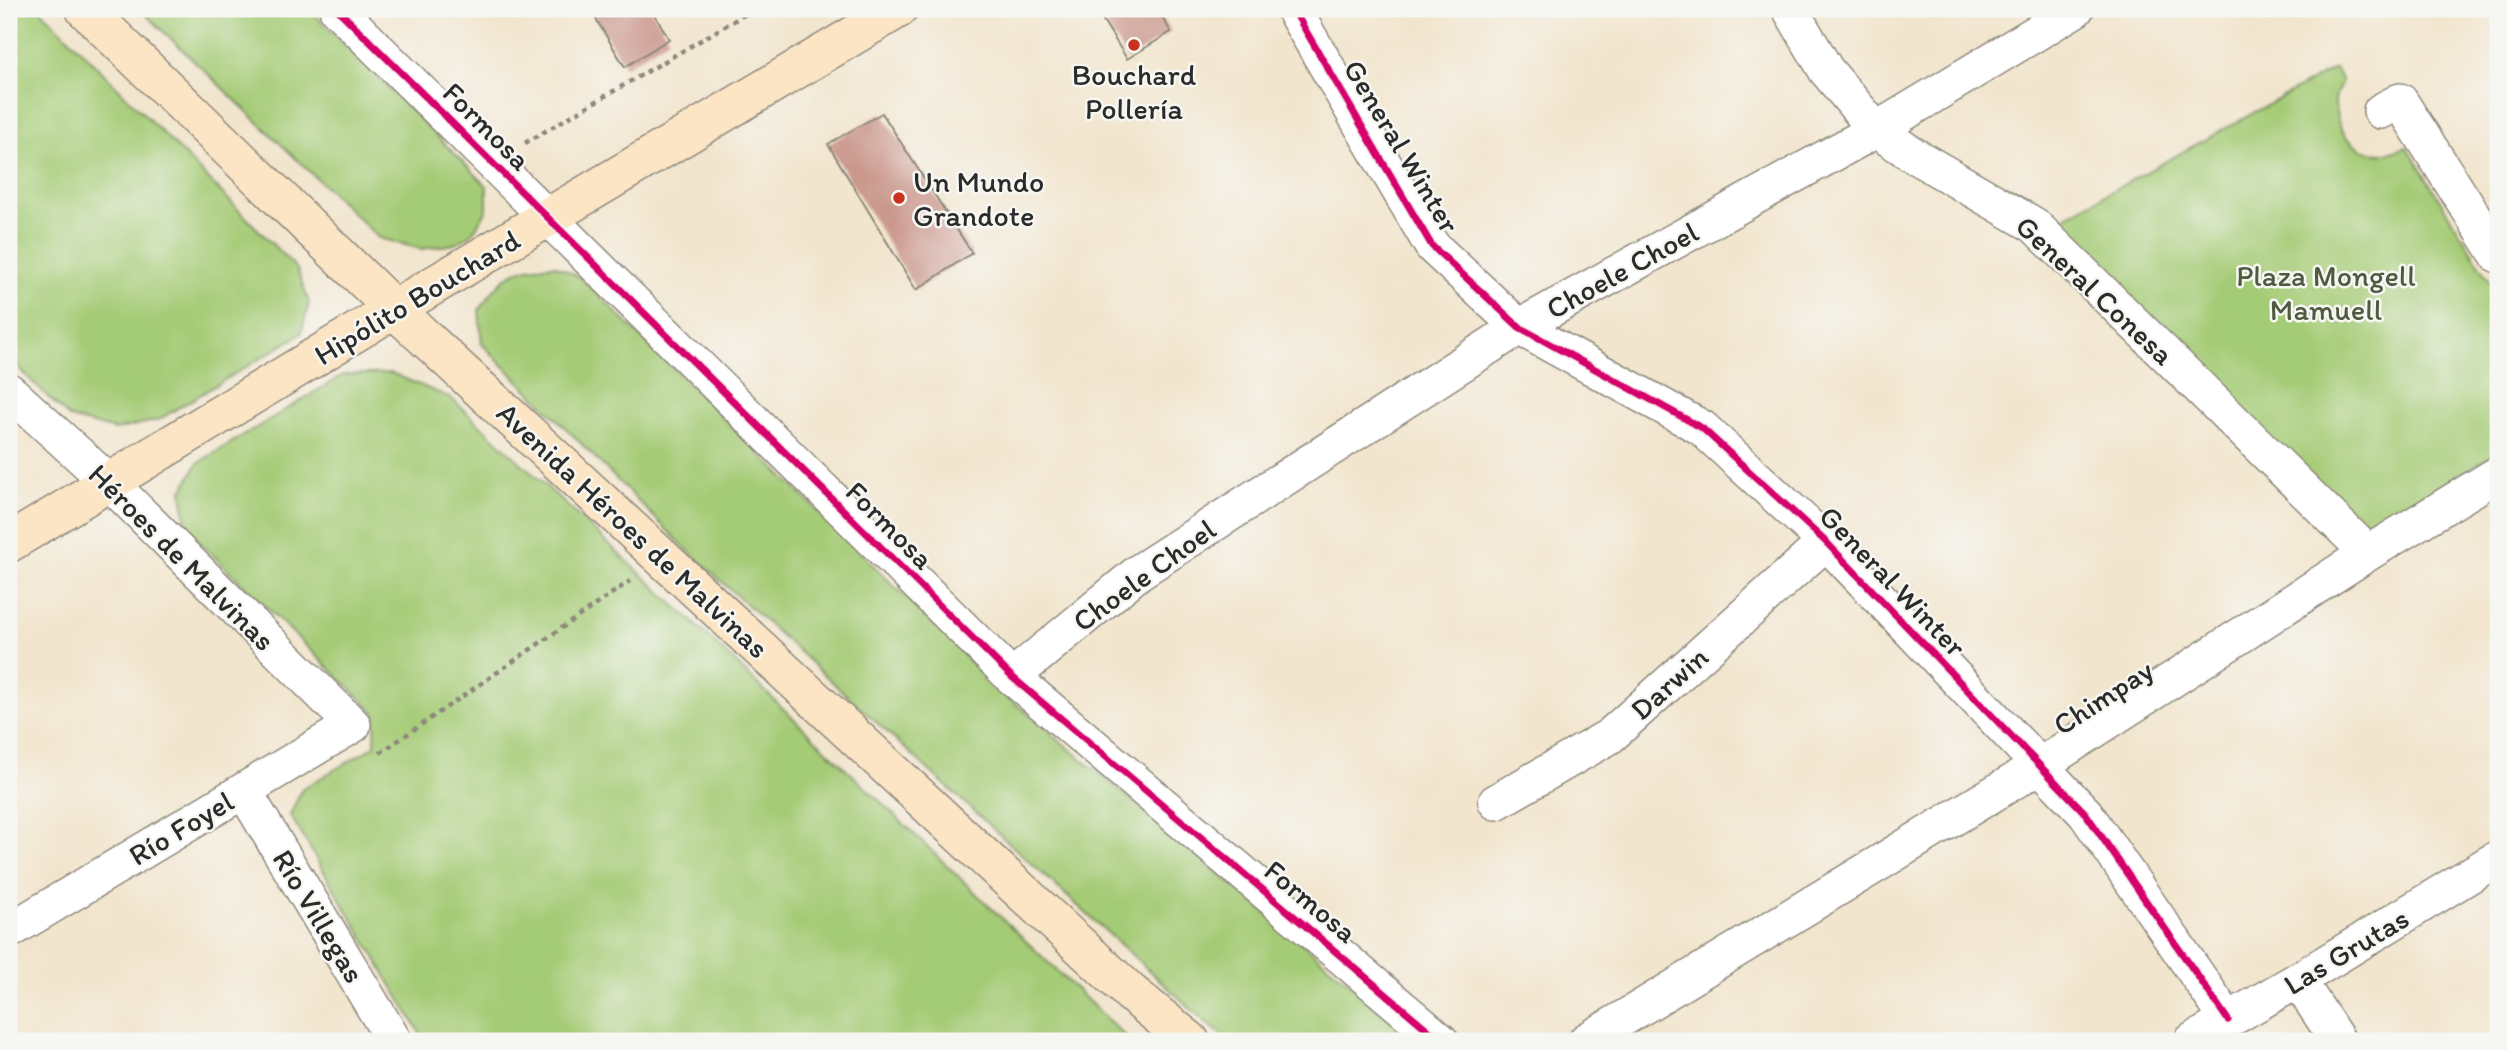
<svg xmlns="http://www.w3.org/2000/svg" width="2507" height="1050" font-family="Itim,sans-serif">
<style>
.green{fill:#a4cb75;stroke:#687b50;stroke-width:2}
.building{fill:#cb988d}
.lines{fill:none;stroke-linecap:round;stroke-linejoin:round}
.street-casing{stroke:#8e887c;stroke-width:38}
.secondary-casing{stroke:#8e887c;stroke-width:41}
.path{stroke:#8e887c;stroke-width:4.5;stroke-dasharray:5 5;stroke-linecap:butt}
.street{stroke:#fff;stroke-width:35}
.secondary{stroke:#fce5c4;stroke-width:38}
.cycleway-casing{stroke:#f6f6f2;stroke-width:11}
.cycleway{stroke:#d6006c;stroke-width:7}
.poi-dot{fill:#c8321e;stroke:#f6f6f2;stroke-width:2.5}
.labels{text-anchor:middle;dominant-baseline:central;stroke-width:5;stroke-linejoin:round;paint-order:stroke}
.poi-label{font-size:30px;fill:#2b2b2b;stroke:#f6f6f2}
.street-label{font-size:30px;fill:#2b2b2b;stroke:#f6f6f2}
.park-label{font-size:30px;fill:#4f5b41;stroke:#f6f6f2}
</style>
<rect width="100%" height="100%" fill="#f6f6f2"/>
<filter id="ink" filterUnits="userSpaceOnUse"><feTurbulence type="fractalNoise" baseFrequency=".0143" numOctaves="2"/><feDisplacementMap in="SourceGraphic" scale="14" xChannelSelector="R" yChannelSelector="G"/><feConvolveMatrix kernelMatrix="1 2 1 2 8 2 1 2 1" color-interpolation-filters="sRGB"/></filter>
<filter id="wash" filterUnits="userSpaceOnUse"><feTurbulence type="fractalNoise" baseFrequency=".00686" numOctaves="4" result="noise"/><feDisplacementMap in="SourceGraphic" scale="28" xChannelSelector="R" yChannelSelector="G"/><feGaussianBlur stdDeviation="1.57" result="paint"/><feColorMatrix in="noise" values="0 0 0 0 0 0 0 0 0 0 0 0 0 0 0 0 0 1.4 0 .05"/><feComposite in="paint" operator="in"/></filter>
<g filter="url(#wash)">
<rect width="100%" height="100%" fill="#f2e5cd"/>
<path class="green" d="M 9,9 L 40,9 L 297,269 L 309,303 L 301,334 L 158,420 L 115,430 L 70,418 L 9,359 Z
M 140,9 L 309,9 L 487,186 L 487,210 L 471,235 L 455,244 L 421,249 L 379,238 Z
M 2335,68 L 2342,81 C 2339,87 2335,95 2335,101 C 2335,131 2354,155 2386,153 C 2392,153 2400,149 2407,147 L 2498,294 L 2498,451 L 2376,526 L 2344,515 L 2052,224 Z
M 555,265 L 580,277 L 1003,693 L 1419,1041 L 1231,1041 L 1210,1026 L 687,550 L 482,344 L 479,310 C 505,274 510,268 555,265 Z
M 391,373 L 451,398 L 695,624 L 1130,1041 L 425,1041 L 290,815 L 302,789 L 375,746 L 375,713 L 187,530 L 182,491 L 198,463 L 343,375 Z"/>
<g id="blocks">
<path class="building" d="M 590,9 L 651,9 L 669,39 L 625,67 Z
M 1096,9 L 1157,9 L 1171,32 L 1127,59 Z
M 882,113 L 972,253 L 916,290 L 828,144 Z"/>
</g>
</g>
<g filter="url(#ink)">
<use href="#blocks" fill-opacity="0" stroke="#8e887c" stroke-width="2"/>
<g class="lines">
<defs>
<path id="street" d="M 337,9 L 1012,677 L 1441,1041
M 1293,9 L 1432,246 L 1519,327 L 1702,428 L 1826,542 L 2086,814 L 2228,1020
M 1790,9 L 1826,70 L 1876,130 L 1915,156 L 2034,225 L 2368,553
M 2381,111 L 2400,101 L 2498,255
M 9,391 L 110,483 L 353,725 L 9,931
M 1012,677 L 1139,572 L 1519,327 L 1876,130 L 2076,9
M 244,791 L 394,1041
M 1496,802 L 1610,736 L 1826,542
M 2298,980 L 2338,1041
M 1586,1041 L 2039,766 L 2368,553 L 2498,474
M 2192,1041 L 2298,980 L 2498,858"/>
<path id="secondary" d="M 85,9 L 394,309 L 1131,993 L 1190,1041
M 9,543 L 394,309 L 898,9"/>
</defs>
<use href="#street" class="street-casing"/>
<use href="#secondary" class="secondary-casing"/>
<path class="path" d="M 525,143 L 754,9
M 380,753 L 630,581
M 2489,1041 L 2498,1036"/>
<use href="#street" class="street"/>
<use href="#secondary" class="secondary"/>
<defs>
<path id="cycleway" d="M 337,9 L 1012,677 L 1441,1041
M 1293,9 L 1432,246 L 1519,327 L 1702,428 L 1826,542 L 2086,814 L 2228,1020"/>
</defs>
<use href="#cycleway" class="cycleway-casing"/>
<use href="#cycleway" class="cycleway"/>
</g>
</g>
<g class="poi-dot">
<circle cx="1134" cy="45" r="7"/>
<circle cx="899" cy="198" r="7"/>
</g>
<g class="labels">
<g class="poi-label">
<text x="1134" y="74">Bouchard<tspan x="1134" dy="34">Pollería</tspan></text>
<text x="913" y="181" text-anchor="start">Un Mundo<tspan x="913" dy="34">Grandote</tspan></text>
</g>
<g class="street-label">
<text transform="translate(487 126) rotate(45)">Formosa</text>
<text transform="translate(1402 146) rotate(59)">General Winter</text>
<text transform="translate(1622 270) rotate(-29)">Choele Choel</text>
<text transform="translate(2095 290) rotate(43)">General Conesa</text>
<text transform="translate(417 297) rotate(-31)">Hipólito Bouchard</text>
<text transform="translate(890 525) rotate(45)">Formosa</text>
<text transform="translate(633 530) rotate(43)">Avenida Héroes de Malvinas</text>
<text transform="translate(182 557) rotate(45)">Héroes de Malvinas</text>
<text transform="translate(1144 575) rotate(-36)">Choele Choel</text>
<text transform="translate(1893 581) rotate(46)">General Winter</text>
<text transform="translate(1669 683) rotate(-42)">Darwin</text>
<text transform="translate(2103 697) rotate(-33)">Chimpay</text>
<text transform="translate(181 828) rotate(-31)">Río Foyel</text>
<text transform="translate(1311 901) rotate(40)">Formosa</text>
<text transform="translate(319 916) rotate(59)">Río Villegas</text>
<text transform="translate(2346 951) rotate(-31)">Las Grutas</text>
</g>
<g class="park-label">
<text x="2326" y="275">Plaza Mongell<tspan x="2326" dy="34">Mamuell</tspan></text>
</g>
</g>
<rect width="2507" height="1050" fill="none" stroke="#f6f6f2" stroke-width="35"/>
</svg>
